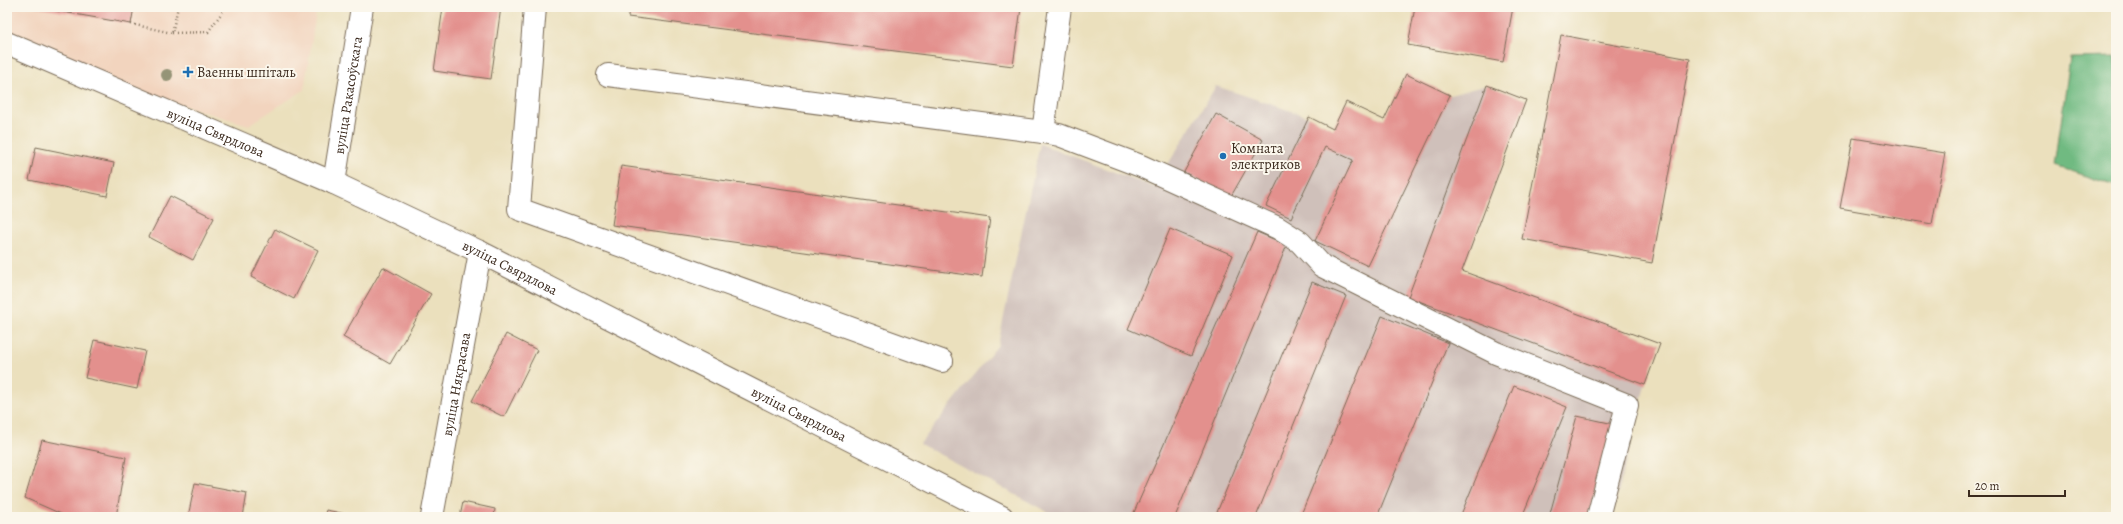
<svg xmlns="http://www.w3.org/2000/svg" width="2123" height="524" font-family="Alegreya,serif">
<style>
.built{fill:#f2d4be}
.industrial{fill:#cfc0ba}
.forest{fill:#6fba81;stroke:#557250}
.building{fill:#e3908d}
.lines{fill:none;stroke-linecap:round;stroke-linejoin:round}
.minor-casing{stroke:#796a56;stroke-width:24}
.path{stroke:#796a56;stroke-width:2.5;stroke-dasharray:1 3;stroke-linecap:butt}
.minor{stroke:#fff;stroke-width:22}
.tree{fill:#959477}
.poi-dot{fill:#1f6fb2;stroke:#fbf7ec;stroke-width:1.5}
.labels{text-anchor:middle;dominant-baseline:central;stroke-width:4;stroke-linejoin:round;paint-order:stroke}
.poi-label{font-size:14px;fill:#3b2a1e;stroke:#fbf7ec;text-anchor:start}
.street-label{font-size:14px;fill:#3b2a1e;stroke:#fbf7ec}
</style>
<rect width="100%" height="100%" fill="#fbf7ec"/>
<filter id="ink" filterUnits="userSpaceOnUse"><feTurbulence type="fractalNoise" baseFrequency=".025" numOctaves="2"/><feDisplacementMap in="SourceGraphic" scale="8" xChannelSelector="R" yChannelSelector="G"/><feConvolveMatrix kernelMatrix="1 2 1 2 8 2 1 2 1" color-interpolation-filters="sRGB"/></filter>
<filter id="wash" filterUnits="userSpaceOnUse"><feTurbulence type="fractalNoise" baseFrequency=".012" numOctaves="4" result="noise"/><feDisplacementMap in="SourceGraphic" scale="16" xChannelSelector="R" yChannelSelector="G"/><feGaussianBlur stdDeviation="0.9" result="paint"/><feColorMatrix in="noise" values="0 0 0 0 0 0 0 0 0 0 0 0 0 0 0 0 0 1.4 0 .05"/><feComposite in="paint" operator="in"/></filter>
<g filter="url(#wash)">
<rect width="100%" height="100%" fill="#ebe0bd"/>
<path class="built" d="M 7,7 L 317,7 L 304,90 L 249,125 L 7,54 Z"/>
<path class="industrial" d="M 1406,74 L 1450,95 L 1487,85 L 1526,100 L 1462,271 L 1660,344 L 1645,385 L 1612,517 L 1057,517 L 920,444 L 998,345 L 1040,144 L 1154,187 L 1216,86 L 1309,117 L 1333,129 L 1346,102 L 1384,120 Z"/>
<path class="forest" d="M 2116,57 L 2116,186 L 2055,166 L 2070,58 Z"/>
<g id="blocks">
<path class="building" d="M 35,7 L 134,7 L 131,24 Z
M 443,7 L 501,7 L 491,79 L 434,71 Z
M 629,7 L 1015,7 L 1021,8 L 1013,66 L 628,17 Z
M 1415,7 L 1513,7 L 1503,62 L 1408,45 Z
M 1561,35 L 1690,59 L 1652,263 L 1522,239 Z
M 1406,74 L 1450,95 L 1368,266 L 1315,241 L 1353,160 L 1325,147 L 1291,218 L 1266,206 L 1309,117 L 1333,129 L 1346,102 L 1384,120 Z
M 1487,85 L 1526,100 L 1462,271 L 1660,344 L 1645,385 L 1408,297 Z
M 1216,114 L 1263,140 L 1230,198 L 1184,172 Z
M 1853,138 L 1945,153 L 1932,224 L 1840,208 Z
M 36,147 L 114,163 L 107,196 L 29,180 Z
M 621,166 L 990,218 L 982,277 L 612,225 Z
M 170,196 L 214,218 L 193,260 L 149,237 Z
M 275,229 L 318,250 L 294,299 L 251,277 Z
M 1170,229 L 1233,255 L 1191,356 L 1128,329 Z
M 1257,232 L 1287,245 L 1175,517 L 1132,517 Z
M 383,267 L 431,294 L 390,364 L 343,337 Z
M 1312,282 L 1346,296 L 1256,517 L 1215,517 Z
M 1382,316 L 1448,343 L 1377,517 L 1300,517 Z
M 506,334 L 537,350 L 504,417 L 472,401 Z
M 94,340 L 145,351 L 137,389 L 85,378 Z
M 1514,386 L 1567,407 L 1522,517 L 1460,517 Z
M 1577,416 L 1614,424 L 1588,517 L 1549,517 Z
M 42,440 L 126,457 L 116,517 L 68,517 L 25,498 Z
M 195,483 L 247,493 L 243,517 L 188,517 Z
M 463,502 L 495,509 L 494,517 L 460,517 Z
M 326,510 L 356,516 L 356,517 L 324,517 Z"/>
</g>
</g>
<g filter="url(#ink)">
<use href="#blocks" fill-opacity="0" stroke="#796a56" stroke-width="1"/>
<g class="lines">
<defs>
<g id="minor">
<path d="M 535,7 L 519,209 L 942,361"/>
<path id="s1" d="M 7,43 L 334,183 L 480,252 L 1002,517"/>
<path d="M 608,75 L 1043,132 L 1060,7"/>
<path d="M 1043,132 L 1059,135 L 1141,166 L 1278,228 L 1300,242 L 1322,266 L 1496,353 L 1627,405 L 1598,517"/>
<path id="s2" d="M 334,183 L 362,7"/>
<path id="s3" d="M 432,517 L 480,252"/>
</g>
</defs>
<use href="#minor" class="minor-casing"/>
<path class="path" d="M 131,24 L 172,33 L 178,7
M 172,33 L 208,32 L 226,7"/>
<use href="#minor" class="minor"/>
</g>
<circle class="tree" cx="167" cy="75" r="6"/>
</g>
<g class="poi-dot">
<path d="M186 66h4v4h4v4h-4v4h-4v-4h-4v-4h4z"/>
<circle cx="1223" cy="156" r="4"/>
</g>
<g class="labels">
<g class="poi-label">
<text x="197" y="72">Ваенны шпіталь</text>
<text x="1231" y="148">Комната<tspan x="1231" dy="16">электриков</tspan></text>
</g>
<g class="street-label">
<text stroke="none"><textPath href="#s2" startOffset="89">вуліца Ракасоўскага</textPath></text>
<text stroke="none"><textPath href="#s1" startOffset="227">вуліца Свярдлова</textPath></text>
<text stroke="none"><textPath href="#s1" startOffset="551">вуліца Свярдлова</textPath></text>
<text stroke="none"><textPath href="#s3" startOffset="135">вуліца Някрасава</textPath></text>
<text stroke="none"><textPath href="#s1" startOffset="875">вуліца Свярдлова</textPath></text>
</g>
</g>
<rect width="2123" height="524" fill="none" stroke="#fbf7ec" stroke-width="24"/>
<path d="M1969 490v6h96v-6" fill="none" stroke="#3b2a1e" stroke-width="2"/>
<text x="1975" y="490" font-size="12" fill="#3b2a1e" stroke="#fbf7ec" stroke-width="3" paint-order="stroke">20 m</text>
</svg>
